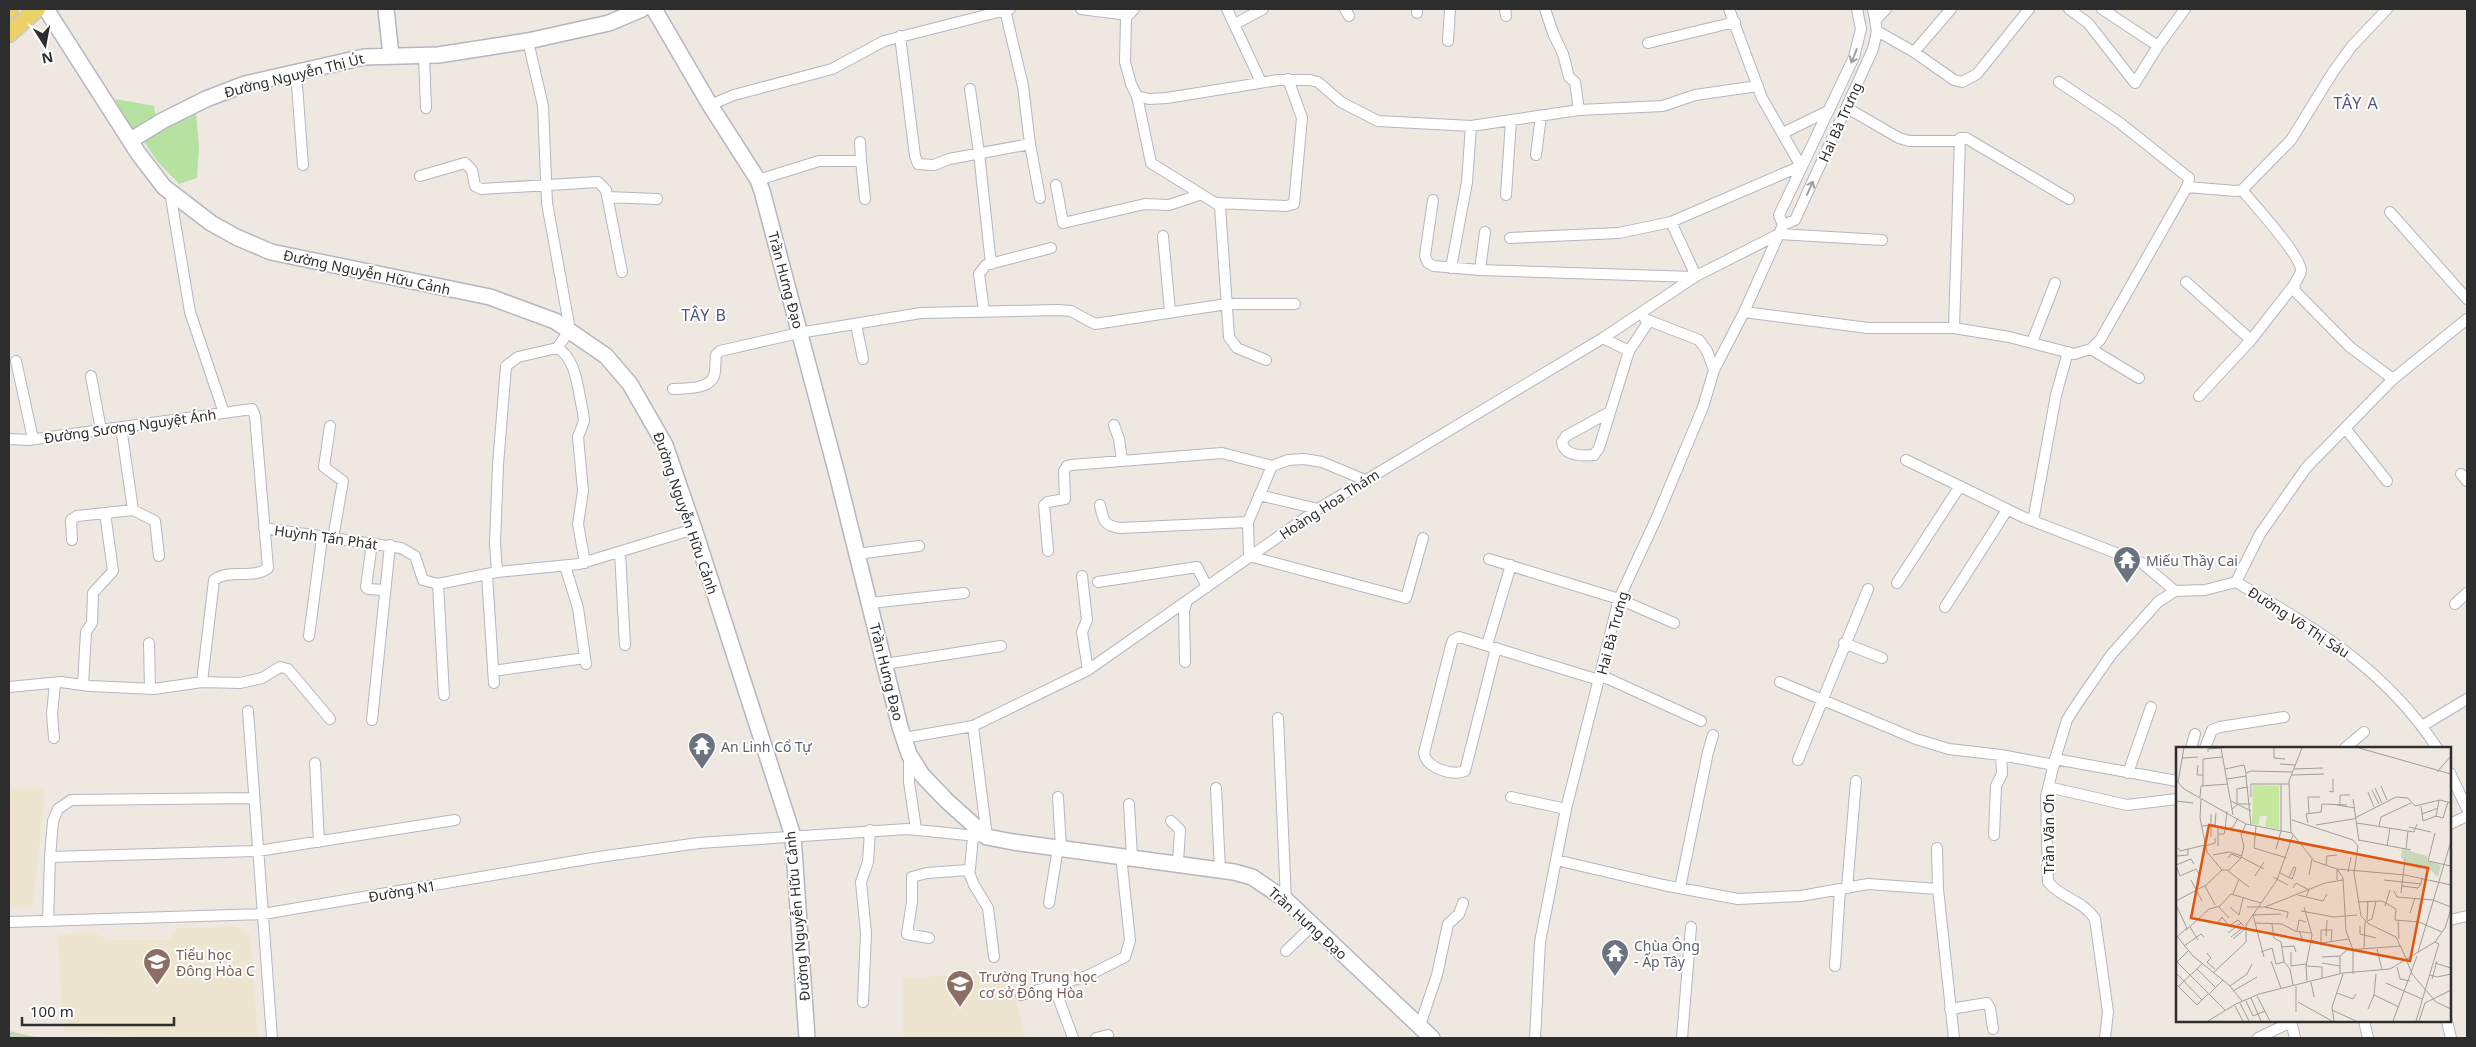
<svg xmlns="http://www.w3.org/2000/svg" width="2476" height="1047" font-family="'Noto Sans',sans-serif">
<style>
.education{fill:#eee5d1}
.green{fill:#b5e2a0}
.cemetery{fill:#c7d7b8}
.lines{fill:none;stroke-linecap:round;stroke-linejoin:round}
.street-casing{stroke:#b4b6c0;stroke-width:12}
.secondary-casing{stroke:#b4b6c0;stroke-width:18}
.primary-casing{stroke:#c8c8c8;stroke-width:19}
.street{stroke:#fff;stroke-width:10}
.secondary{stroke:#fff;stroke-width:15}
.primary{stroke:#ecd068;stroke-width:16}
.oneway{stroke:#a0a0a0}
.labels{text-anchor:middle;dominant-baseline:central;stroke-width:4;stroke-linejoin:round;paint-order:stroke}
.street-label{font-size:14px;fill:#2d2d2d;stroke:#fff}
.worship-label{font-size:14px;fill:#5b616d;stroke:#fff;text-anchor:start}
.education-label{font-size:14px;fill:#785e54;stroke:#fff;text-anchor:start}
.quarter-label{font-size:16px;letter-spacing:1px;fill:#4f567d;stroke:#fff}
.inset-road{fill:none;stroke:#a19d99;stroke-width:1}
.view{fill:#df570e;fill-opacity:0.15;stroke:#df570e;stroke-width:2.5}
.inset-edge{fill:none;stroke:#2d2d2d;stroke-width:2.5}
</style>
<rect width="100%" height="100%" fill="#eee8e1"/>
<path class="education" d="M 9,788 L 45,789 L 33,907 L 9,908 Z
M 234,926 L 250,934 L 258,1038 L 153,1038 L 63,1031 L 58,935 L 93,931 L 106,940 L 168,940 L 178,928 Z
M 1008,973 L 1026,1038 L 903,1038 L 902,978 Z"/>
<path class="green" d="M 115,99 L 154,106 L 156,119 L 132,132 Z
M 196,112 L 199,147 L 197,178 L 179,184 L 157,161 L 143,140 Z"/>
<path class="cemetery" d="M 9,1031 L 40,1038 L 9,1038 Z"/>
<g class="lines">
<defs>
<path id="street" d="M 1081,9 L 1128,15
M 1134,9 L 1126,18 L 1125,62 L 1131,84 L 1137,96 L 1151,163 L 1220,206 L 1229,337 L 1237,348 L 1266,360
M 1227,9 L 1261,82
M 1345,9 L 1349,16
M 1505,9 L 1506,16
M 1545,9 L 1553,33 L 1563,54 L 1569,77 L 1575,82 L 1579,110
M 2069,9 L 2088,23 L 2135,83 L 2158,46 L 2185,9
M 2102,9 L 2158,46
M 1417,13 L 1417,9
M 1876,20 L 1886,9
M 1235,24 L 1263,9
M 1877,31 L 1914,52 L 1954,80 L 1962,82 L 1977,74 L 2029,9
M 900,36 L 915,156 L 918,164 L 934,165 L 949,159 L 1030,144 L 1023,86 L 1005,10
M 1448,41 L 1450,9
M 1648,43 L 1735,22
M 1914,52 L 1951,9
M 424,56 L 426,108
M 296,72 L 303,165
M 970,89 L 979,153 L 991,264
M 1137,96 L 1149,99 L 1167,98 L 1278,80 L 1310,80 L 1318,82 L 1341,102 L 1378,121 L 1471,126 L 1579,110 L 1663,106 L 1695,95 L 1758,86
M 710,105 L 734,95 L 832,69 L 884,41 L 1010,9
M 1847,108 L 1899,138 L 1909,141 L 1958,141
M 1783,133 L 1828,111
M 860,142 L 861,161
M 1030,144 L 1040,198
M 1536,155 L 1541,116
M 420,176 L 465,163 L 472,170 L 475,186 L 481,189 L 598,182 L 606,190 L 622,272
M 758,180 L 819,161 L 861,161 L 865,199
M 1056,185 L 1063,223 L 1145,204 L 1169,205 L 1199,195
M 2187,187 L 2236,191 L 2242,190 L 2291,140 L 2333,72 L 2352,46 L 2387,9
M 2242,190 C 2253,203 2302,257 2301,271 C 2300,276 2296,281 2294,285 L 2296,292 L 2350,347 L 2393,379
M 170,192 L 190,312 L 224,413
M 1506,195 L 1511,120
M 607,197 L 657,199
M 1433,200 L 1425,256 L 1428,263 L 1434,266 L 1480,270 L 1694,277
M 1217,203 L 1286,206 L 1294,204 L 1302,118 L 1288,79
M 2390,212 L 2467,299
M 1671,222 L 1696,276
M 1783,225 L 1795,220 L 1873,49 L 1877,31 L 1873,9
M 1163,236 L 1170,312
M 1510,238 L 1619,233 L 1671,222 L 1801,166 L 1762,98 L 1729,9
M 1451,268 L 1467,182 L 1471,126
M 1480,270 L 1485,232
M 2186,282 L 2251,340
M 984,311 L 979,274 L 986,265 L 1051,248
M 1744,312 L 1868,328 L 1954,328 L 2009,337 L 2074,354 L 2091,349 L 2100,340 L 2187,187 L 2189,178 L 2120,123 L 2059,82
M 1645,319 L 1699,340 L 1707,351 L 1714,370
M 856,324 L 863,359
M 1954,328 L 1960,138 L 1966,138 L 2069,199
M 1603,338 L 1629,351
M 2032,342 L 2055,283
M 557,348 C 577,358 578,392 583,412 L 584,421 L 578,437 L 583,491 L 578,524 L 585,563
M 2091,349 L 2139,378
M 16,361 L 33,439
M 91,376 L 101,430
M 673,389 C 685,388 709,390 714,376 C 716,370 715,361 716,355 L 720,351 L 799,333 L 921,313 L 1058,310 L 1071,311 L 1095,324 L 1227,304 L 1295,304
M 2199,396 L 2251,340 L 2294,285
M 1608,413 L 1566,436 L 1562,442 C 1564,456 1583,456 1594,455 L 1599,448 L 1629,351 L 1649,321
M 1114,425 L 1119,439 L 1122,461
M 330,426 L 324,467 L 343,481 L 333,538
M 121,427 L 133,510
M 2345,428 L 2387,481
M 9,439 L 29,440 L 252,409 L 255,416 L 268,568 C 253,580 230,568 214,580 L 202,682
M 1906,460 L 2025,518 L 2142,563 L 2175,591
M 1272,466 L 1248,522 L 1249,556 L 1406,598 L 1423,538
M 2461,474 L 2467,481
M 1259,495 L 1318,509
M 1100,505 C 1103,520 1104,526 1120,528 L 1248,522
M 2033,521 L 2056,395 L 2068,352
M 264,528 L 401,548 L 415,556 L 423,580 L 438,584 L 497,572 L 579,564 L 694,529
M 72,540 L 71,520 L 77,516 L 133,510 L 155,521 L 159,556
M 372,543 L 366,587 L 368,589 L 385,590
M 1048,551 L 1044,505 L 1048,502 L 1065,499 L 1064,471 L 1067,466 L 1071,465 L 1222,453 L 1272,466 L 1288,460 L 1304,459 L 1322,462 L 1365,480
M 620,552 L 625,645
M 857,554 L 919,546
M 1489,559 L 1619,599 L 1674,623
M 565,566 L 578,608 L 586,664
M 497,572 L 495,543 L 498,465 L 506,366 L 518,357 L 557,348 L 570,330 L 547,203 L 543,106 L 528,41
M 487,575 L 494,683
M 1082,576 L 1087,620 L 1082,632 L 1088,670
M 1098,582 L 1197,567 L 1207,587
M 1897,583 L 1960,486
M 438,584 L 444,695
M 870,603 L 964,593
M 2455,604 L 2467,593
M 1945,607 L 2007,510
M 309,636 L 322,538
M 149,643 L 150,689
M 1844,643 L 1882,658
M 1487,645 L 1511,565
M 1496,648 L 1465,771 C 1452,776 1426,768 1424,753 L 1451,646 L 1453,640 L 1459,637 L 1599,680
M 1185,662 L 1184,611 L 1187,601
M 885,664 L 1001,646
M 493,671 L 585,658
M 1600,675 L 1701,721
M 1780,682 L 1916,739 L 1949,749 L 2001,755 L 2054,765
M 83,685 L 86,632 L 92,623 L 93,593 L 113,571 L 105,513
M 9,687 L 61,682 L 90,686 L 154,689 L 202,682 L 240,683 L 262,678 L 280,667 L 288,669 L 330,719
M 248,711 L 272,1038
M 1278,718 L 1286,900
M 372,720 L 390,545
M 2422,726 L 2467,699
M 54,738 L 52,714 L 55,683
M 904,738 L 973,726 L 1088,670 L 1318,509 L 1603,338 L 1696,276 L 1779,234 L 1882,240
M 2191,748 L 2195,734
M 2205,748 L 2212,730 L 2220,727 L 2284,717
M 2345,748 L 2364,732
M 2437,748 C 2385,668 2316,629 2236,582 L 2260,534 L 2306,468 L 2393,379 L 2467,319
M 909,755 L 909,782 L 916,829
M 2055,759 L 2177,781
M 1798,760 L 1868,589
M 315,763 L 319,842
M 2128,773 L 2151,707
M 2450,773 L 2467,809
M 2048,787 L 2127,805 L 2177,799
M 1216,788 L 1220,870
M 1058,797 L 1061,848
M 1511,797 L 1566,809
M 1129,804 L 1132,857
M 1171,821 L 1180,830 L 1178,863
M 2450,824 L 2467,816
M 1994,835 L 1996,786 L 2002,774 L 2001,755
M 973,836 L 970,869 L 968,870 L 974,885 L 988,908 L 994,957
M 1937,848 L 1938,889
M 50,857 L 53,821 L 58,809 L 71,800 L 254,798
M 1556,860 L 1663,885 L 1738,899 L 1801,896 L 1868,884 L 1938,889 L 1954,1038
M 1680,888 L 1708,752 L 1713,735
M 1847,888 L 1856,781
M 1049,903 L 1058,848
M 2450,920 L 2467,916
M 48,921 L 50,857 L 258,851 L 455,820
M 9,922 L 263,914 L 599,857 L 699,843 L 907,829 L 987,837 L 973,726
M 929,938 L 907,934 L 912,902 L 912,877 L 927,873 L 968,870
M 1286,951 L 1313,925
M 1835,966 L 1840,889
M 1054,986 L 1073,1038
M 1021,995 L 1087,976 L 1125,957 L 1130,940 L 1121,856
M 863,1002 L 866,933 L 861,882 L 868,862 L 870,830
M 1950,1009 L 1987,1003 L 1990,1008 L 1993,1029
M 2291,1021 L 2295,1038
M 2364,1021 L 2368,1038
M 2447,1021 L 2451,1038
M 1419,1028 L 1437,975 L 1448,924 L 1459,914 L 1463,903
M 1096,1038 L 1108,1035
M 1535,1038 L 1540,942 L 1566,809 L 1619,599 L 1657,517 L 1703,407 L 1714,370 L 1744,312 L 1779,234 L 1783,225 L 1779,215 L 1854,57 L 1861,29 L 1857,9
M 1682,1038 L 1691,927
M 2105,1038 L 2108,1012 L 2095,919 C 2083,900 2062,899 2048,882 L 2046,797 L 2055,759 L 2067,720 L 2075,707 L 2111,655 L 2158,602 L 2175,591 L 2205,590 L 2236,582
M 2258,1038 L 2291,1022"/>
<path id="secondary" d="M 46,9 L 138,153 L 164,187 L 211,223 L 236,237 L 271,252 L 490,297 L 555,321 L 606,356 L 630,384 L 665,445 L 694,529 L 793,836 L 807,1038
M 386,9 L 391,55
M 654,9 L 710,105 L 758,180 L 762,191 L 837,474 L 900,727 L 909,754 L 922,775 L 947,801 L 987,837 L 1013,842 L 1234,872 L 1252,877 L 1286,900 L 1432,1038
M 131,140 L 162,121 L 206,99 L 245,84 L 364,57 L 438,55 L 528,41 L 609,23 L 642,9"/>
<path id="primary" d="M 9,10 L 10,9
M 9,34 L 37,9"/>
</defs>
<use href="#street" class="street-casing"/>
<use href="#secondary" class="secondary-casing"/>
<use href="#primary" class="primary-casing"/>
<use href="#street" class="street"/>
<use href="#secondary" class="secondary"/>
<use href="#primary" class="primary"/>
</g>
<defs><path id="oneway-shaft" d="M-6 0H5M1.5-3L5.5 0L1.5 3" fill="none" stroke-width="1.6" stroke-linecap="round" stroke-linejoin="round" transform="scale(1.25)"/></defs>
<g class="oneway">
<use href="#oneway-shaft" transform="translate(1854 56) rotate(112)"/>
<use href="#oneway-shaft" transform="translate(1810 188) rotate(-66)"/>
</g>
<defs>
<symbol id="temple-pin" viewBox="-11 -11 22 30"><path d="M0 17L-7.5 6A9.5 9.5 0 1 1 7.5 6Z" fill="#6b7280" stroke="#fff"/><path d="M0-6L5-2H3V0L6.5 2.5H4V6H1.5V3h-3V6H-4V2.5H-6.5L-3 0V-2H-5Z" fill="#fff"/></symbol>
<symbol id="school-pin" viewBox="-11 -11 22 30"><path d="M0 17L-7.5 6A9.5 9.5 0 1 1 7.5 6Z" fill="#8d6e63" stroke="#fff"/><path d="M0-5L7-2L0 1L-7-2ZM-4 1L0 2.5L4 1V4Q0 6-4 4Z" fill="#fff"/></symbol>
</defs>
<g fill-rule="evenodd">
<use href="#temple-pin" x="2111" y="544" width="32" height="43"/>
<use href="#temple-pin" x="686" y="730" width="32" height="43"/>
<use href="#temple-pin" x="1599" y="937" width="32" height="43"/>
<use href="#school-pin" x="141" y="946" width="32" height="43"/>
<use href="#school-pin" x="944" y="968" width="32" height="43"/>
</g>
<g class="labels">
<g class="street-label">
<text transform="translate(294 75) rotate(-14)">Đường Nguyễn Thị Út</text>
<text transform="translate(1840 122) rotate(-66)">Hai Bà Trưng</text>
<text transform="translate(367 272) rotate(12)">Đường Nguyễn Hữu Cảnh</text>
<text transform="translate(786 280) rotate(75)">Trần Hưng Đạo</text>
<text transform="translate(130 426) rotate(-8)">Đường Sương Nguyệt Ánh</text>
<text transform="translate(1329 504) rotate(-33)">Hoàng Hoa Thám</text>
<text transform="translate(686 513) rotate(71)">Đường Nguyễn Hữu Cảnh</text>
<text transform="translate(326 537) rotate(8)">Huỳnh Tấn Phát</text>
<text transform="translate(2299 622) rotate(33)">Đường Võ Thị Sáu</text>
<text transform="translate(1612 633) rotate(-75)">Hai Bà Trưng</text>
<text transform="translate(887 672) rotate(76)">Trần Hưng Đạo</text>
<text transform="translate(2048 834) rotate(-90)">Trần Văn Ơn</text>
<text transform="translate(402 891) rotate(-10)">Đường N1</text>
<text transform="translate(797 916) rotate(-95)">Đường Nguyễn Hữu Cảnh</text>
<text transform="translate(1308 923) rotate(42)">Trần Hưng Đạo</text>
</g>
<g class="worship-label">
<text x="2146" y="560">Miếu Thầy Cai</text>
<text x="721" y="746">An Linh Cổ Tự</text>
<text x="1634" y="945">Chùa Ông<tspan x="1634" dy="16">- Ấp Tây</tspan></text>
</g>
<g class="education-label">
<text x="176" y="954">Tiểu học<tspan x="176" dy="16">Đông Hòa C</tspan></text>
<text x="979" y="976">Trường Trung học<tspan x="979" dy="16">cơ sở Đông Hòa</tspan></text>
</g>
<g class="quarter-label">
<text x="2356" y="103">TÂY A</text>
<text x="704" y="315">TÂY B</text>
</g>
</g>
<g transform="translate(2176 747)">
<rect width="275" height="275" fill="#eee8e1"/>
<path d="M 226,102 L 251,109 L 251,114 L 265,118 L 262,130 L 254,123 L 232,116 L 225,110 Z" fill="#c7d7b8"/>
<path d="M 77,38 L 103,39 L 103,82 L 89,80 L 91,69 L 84,69 L 83,78 L 76,77 Z" fill="#c6e89c"/>
<path class="inset-road" d="M 45,1 L 57,68M 98,1 L 98,11 L 109,12M 183,1 L 275,27M 32,5 L 32,2 L 45,1M 6,11 L 22,10M 104,17 L 119,18M 22,18 L 21,28 L 27,28M 49,22 L 68,18 L 70,26M 118,22 L 147,21M 261,25 L 275,9M 116,28 L 148,27M 70,29 L 75,78M 51,32 L 70,29 L 70,26 L 75,24 L 116,25M 0,33 L 8,42 L 70,77 L 116,86 L 138,114 L 161,122 L 167,131 L 170,184 L 177,203 L 177,227M 2,35 L 8,1M 27,39 L 27,12 L 46,10M 205,39 L 211,53M 199,41 L 206,56M 196,43 L 203,57M 153,44 L 157,45 L 157,32M 192,45 L 198,60M 24,50 L 25,39 L 52,37M 75,50 L 75,37 L 113,37M 177,52 L 183,94M 0,54 L 17,56M 55,54 L 75,64M 61,57 L 61,42 L 72,40M 164,57 L 164,48 L 174,48M 161,58 L 179,61M 245,59 L 247,74 L 260,69 L 267,71 L 272,55M 56,62 L 62,57 L 75,57M 133,66 L 132,50 L 144,50M 35,67 L 35,90M 246,67 L 262,61M 260,70 L 263,53M 116,73 L 177,93 L 182,99 L 178,126 L 185,169 L 193,177 L 220,190 L 231,213M 132,76 L 130,67 L 145,65 L 146,57 L 171,58M 181,76 L 238,85 L 241,77M 140,78 L 177,72 L 220,50 L 232,51 L 239,59 L 264,53 L 275,56M 26,79 L 39,78 L 40,66M 38,79 L 42,81 L 42,99M 80,79 L 78,101 L 111,111M 203,79 L 205,70 L 235,56M 233,80 L 255,85M 49,83 L 51,64M 115,86 L 113,34 L 126,1M 259,86 L 252,114 L 275,119M 42,87 L 48,87 L 49,83 L 57,80 L 62,71M 183,93 L 235,103M 29,99 L 39,96 L 39,91M 211,99 L 214,81M 2,101 L 4,104 L 29,98M 100,102 L 105,84 L 105,37M 230,102 L 232,84M 37,108 L 53,105 L 66,109M 1,109 L 12,108 L 12,102M 65,110 L 88,122M 52,111 L 55,107 L 65,111M 0,118 L 4,129 L 20,122 L 24,129M 0,118 L 15,112 L 18,117M 150,118 L 151,109 L 161,108M 46,123 L 53,123 L 65,111 L 68,100 L 65,87 L 70,77M 52,124 L 73,140M 172,125 L 175,110M 104,126 L 116,132 L 120,121 L 118,120 L 113,130M 133,128 L 136,112M 79,129 L 88,115M 97,130 L 112,138M 15,133 L 26,154M 161,133 L 161,122 L 229,128 L 275,138M 208,133 L 245,137 L 246,131M 29,139 L 39,158M 226,139 L 242,141 L 245,137M 117,141 L 120,136 L 133,143 L 130,150M 218,144 L 221,150 L 257,153 L 275,160M 225,146 L 229,112M 57,147 L 63,132M 122,148 L 147,154 L 151,147M 0,154 L 30,138 L 46,123 L 31,105 L 24,71 L 25,52M 182,155 L 206,154 L 220,162M 0,158 L 11,181 L 1,190M 209,159 L 214,143M 54,160 L 63,168 L 67,151M 71,160 L 89,160 L 149,136 L 167,133M 89,160 L 112,165 L 111,171M 128,160 L 136,188 L 130,219 L 131,234M 220,162 L 219,173 L 243,175 L 266,185M 125,164 L 158,170 L 181,168M 234,166 L 239,151M 53,171 L 43,160 L 55,147 L 85,156M 191,173 L 192,154M 222,173 L 223,192M 80,176 L 106,177 L 119,184 L 135,186M 41,177 L 46,170 L 53,179 L 62,173 L 68,179M 96,177 L 98,191 L 105,195 L 108,215 L 114,222 L 117,238M 184,179 L 184,187 L 200,191M 14,180 L 22,193M 10,183 L 33,162 L 44,159M 121,184 L 123,173 L 130,175M 124,185 L 126,193 L 134,194M 52,186 L 65,176M 0,188 L 17,209 L 53,238 L 66,254M 150,189 L 151,173M 55,190 L 68,180M 57,192 L 69,182M 135,193 L 145,196 L 173,192M 145,195 L 145,183 L 156,183 L 155,195M 8,199 L 25,187 L 28,190M 106,200 L 118,199 L 120,205M 188,201 L 189,175 L 196,172 L 200,154M 201,202 L 206,223M 85,205 L 96,201 L 100,217 L 108,215M 115,205 L 115,219 L 130,217M 242,205 L 275,94M 31,206 L 35,211 L 31,215 L 39,222M 88,210 L 77,168 L 105,167M 146,210 L 164,209M 0,214 L 49,263M 95,214 L 105,241M 231,214 L 236,227 L 260,255 L 275,262M 0,216 L 12,204M 146,216 L 164,219M 259,216 L 275,221M 130,219 L 146,220 L 146,231M 221,220 L 224,232 L 234,234M 21,222 L 39,240M 0,226 L 26,253M 37,226 L 70,195 L 70,178 L 101,133 L 117,88M 164,226 L 164,209 L 171,203 L 225,199M 200,227 L 198,248 L 223,260M 254,228 L 261,230 L 275,227M 256,232 L 261,214M 135,235 L 138,250M 210,236 L 246,252M 0,237 L 21,258 L 32,247M 3,239 L 26,217M 54,239 L 71,227 L 76,217M 120,239 L 120,265M 57,244 L 81,230M 34,246 L 47,233M 161,246 L 177,252 L 180,247M 81,249 L 94,274M 75,251 L 85,274M 70,254 L 77,269 L 89,264M 122,255 L 156,274M 64,256 L 73,274M 59,259 L 67,274M 192,262 L 198,248M 156,263 L 180,274M 32,274 L 60,257 L 83,247 L 167,226 L 214,222 L 259,195 L 269,181 L 275,162M 158,274 L 156,260 L 167,227M 217,274 L 241,209M 240,274 L 261,203 L 263,197 L 259,195M 243,274 L 249,256 L 275,243"/>
<path class="view" d="M 33,78 L 252,121 L 234,214 L 15,171 Z"/>
<rect width="275" height="275" class="inset-edge"/>
</g>
<rect width="2476" height="1047" fill="none" stroke="#2d2d2d" stroke-width="20"/>
<g transform="translate(45 45) rotate(169)" stroke="#ffffff" stroke-width="4" paint-order="stroke">
<path d="M0-4L9 19L0 12L-9 19Z" fill="#2d2d2d"/>
<text y="-8" font-size="14" font-weight="bold" text-anchor="middle" fill="#2d2d2d">N</text>
</g>
<path d="M22 1017v8h152v-8" fill="none" stroke="#2d2d2d" stroke-width="2.5"/>
<text x="30" y="1017" font-size="15" fill="#2d2d2d" stroke="#ffffff" stroke-width="4" paint-order="stroke">100 m</text>
</svg>
